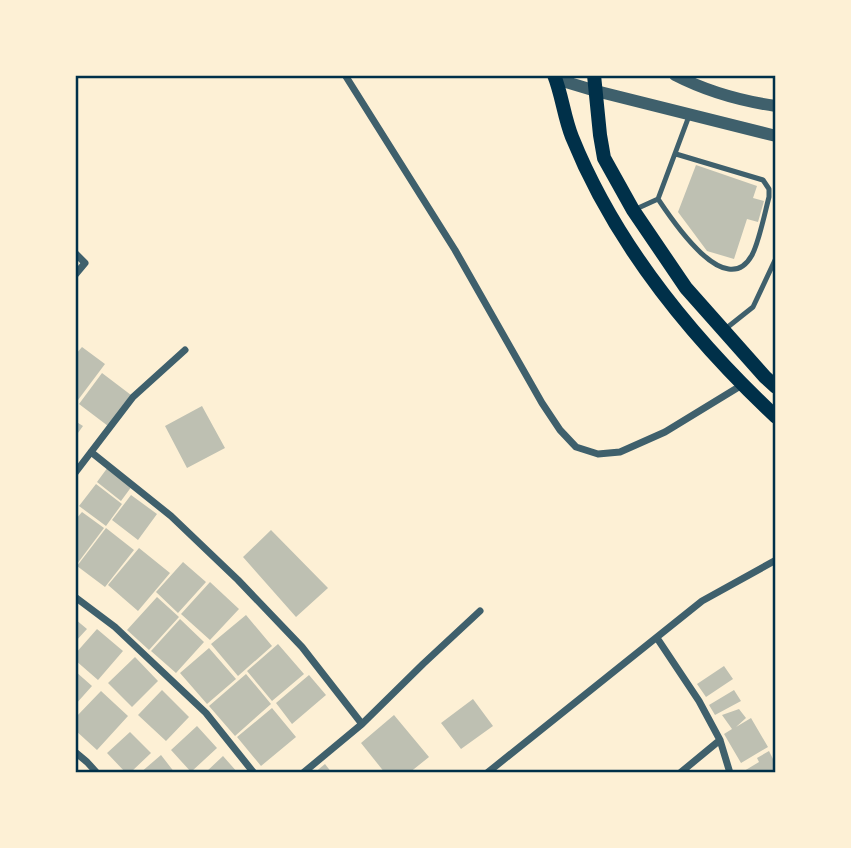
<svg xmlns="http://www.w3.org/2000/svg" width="851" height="848" font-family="'DejaVu Sans',sans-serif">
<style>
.building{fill:#bec0b2}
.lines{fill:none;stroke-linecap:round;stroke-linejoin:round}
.service{stroke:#3f606c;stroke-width:5}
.minor{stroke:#3f606c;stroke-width:7}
.tertiary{stroke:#3f606c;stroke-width:12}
.secondary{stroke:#003049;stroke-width:14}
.neatline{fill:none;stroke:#003049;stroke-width:2.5}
</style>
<rect width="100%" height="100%" fill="#fdf0d5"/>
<path class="building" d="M 696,165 L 757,186 L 753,198 L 764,201 L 758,222 L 747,219 L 734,259 L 707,251 L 678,212 Z
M 82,347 L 105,364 L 75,404 L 75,355 Z
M 102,373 L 131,395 L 108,426 L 79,404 Z
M 202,406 L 225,448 L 187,468 L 165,426 Z
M 75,421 L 83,426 L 75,437 Z
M 108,467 L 132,486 L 121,501 L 97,482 Z
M 96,484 L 122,504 L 106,526 L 79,506 Z
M 131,495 L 157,514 L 138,540 L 112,520 Z
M 82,512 L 104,528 L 77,564 L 75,563 L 75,520 Z
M 106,528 L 134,550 L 105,587 L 77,566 Z
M 271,530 L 328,588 L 296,617 L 243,557 Z
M 139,548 L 170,573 L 138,611 L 108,585 Z
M 183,562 L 206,582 L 178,613 L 156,592 Z
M 210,582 L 239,609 L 210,640 L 181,614 Z
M 157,597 L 179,617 L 149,650 L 127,630 Z
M 246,615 L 272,646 L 238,676 L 211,644 Z
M 75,619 L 87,629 L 75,642 Z
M 180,619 L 204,642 L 176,673 L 151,651 Z
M 97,629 L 123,651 L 98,680 L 75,660 L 75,654 Z
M 278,644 L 304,674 L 272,701 L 247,671 Z
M 209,648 L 236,679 L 207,704 L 180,673 Z
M 135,657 L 158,681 L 132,707 L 108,683 Z
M 724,666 L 733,679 L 706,697 L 697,684 Z
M 75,671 L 92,686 L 75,705 Z
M 246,674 L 271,704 L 235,736 L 209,706 Z
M 309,675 L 326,695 L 292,724 L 276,703 Z
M 162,690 L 189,717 L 166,741 L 138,715 Z
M 734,690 L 741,701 L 715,715 L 709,705 Z
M 101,691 L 128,716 L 97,750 L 75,730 L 75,718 Z
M 473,699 L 493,726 L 461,749 L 441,723 Z
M 272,708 L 296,737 L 261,766 L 237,737 Z
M 739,709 L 746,718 L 736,727 L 751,718 L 768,747 L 741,763 L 724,734 L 732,729 L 722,715 Z
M 394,715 L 429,757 L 409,773 L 385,773 L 361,743 Z
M 197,726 L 217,748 L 191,772 L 171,750 Z
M 130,732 L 151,753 L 130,773 L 126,773 L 107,753 Z
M 769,751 L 773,759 L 776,758 L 776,773 L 745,773 L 744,771 L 759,762 L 757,758 Z
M 161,755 L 175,773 L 140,773 Z
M 223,756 L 238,773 L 205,773 Z
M 325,764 L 332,773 L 314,773 Z"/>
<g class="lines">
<path class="service" d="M 658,199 C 672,220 726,302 752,255 C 759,242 765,212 769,197 L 769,189 L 763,180 L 676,154
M 636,209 L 658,199 L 689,116
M 724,330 L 753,307 L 776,258"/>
<path class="minor" d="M 345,75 L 455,250 L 542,403 L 560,430 L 576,447 L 598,454 L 620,452 L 665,432 L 742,385
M 75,253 L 85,263 L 75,275
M 91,452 L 171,516 L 238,580 L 302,647 L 362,724
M 75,473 L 133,397 L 185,350
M 75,597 L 115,627 L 206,713 L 254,773
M 657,638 L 699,701 L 720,740 L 730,773
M 75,752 L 87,762 L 97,773
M 303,773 L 362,724 L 423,664 L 480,611
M 487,773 L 702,601 L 776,560
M 680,773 L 720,740"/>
<path class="tertiary" d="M 675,75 C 706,91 741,101 776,106
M 556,79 L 596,91 L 776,136"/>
<path class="secondary" d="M 554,75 C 562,95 564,117 572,137 C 615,244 692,338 776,417
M 594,75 L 600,135 L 604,158 L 633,210 L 686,288 L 765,377 L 776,387"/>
</g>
<rect width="851" height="848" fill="none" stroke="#fdf0d5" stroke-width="154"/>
<rect x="77" y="77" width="697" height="694" class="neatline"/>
</svg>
